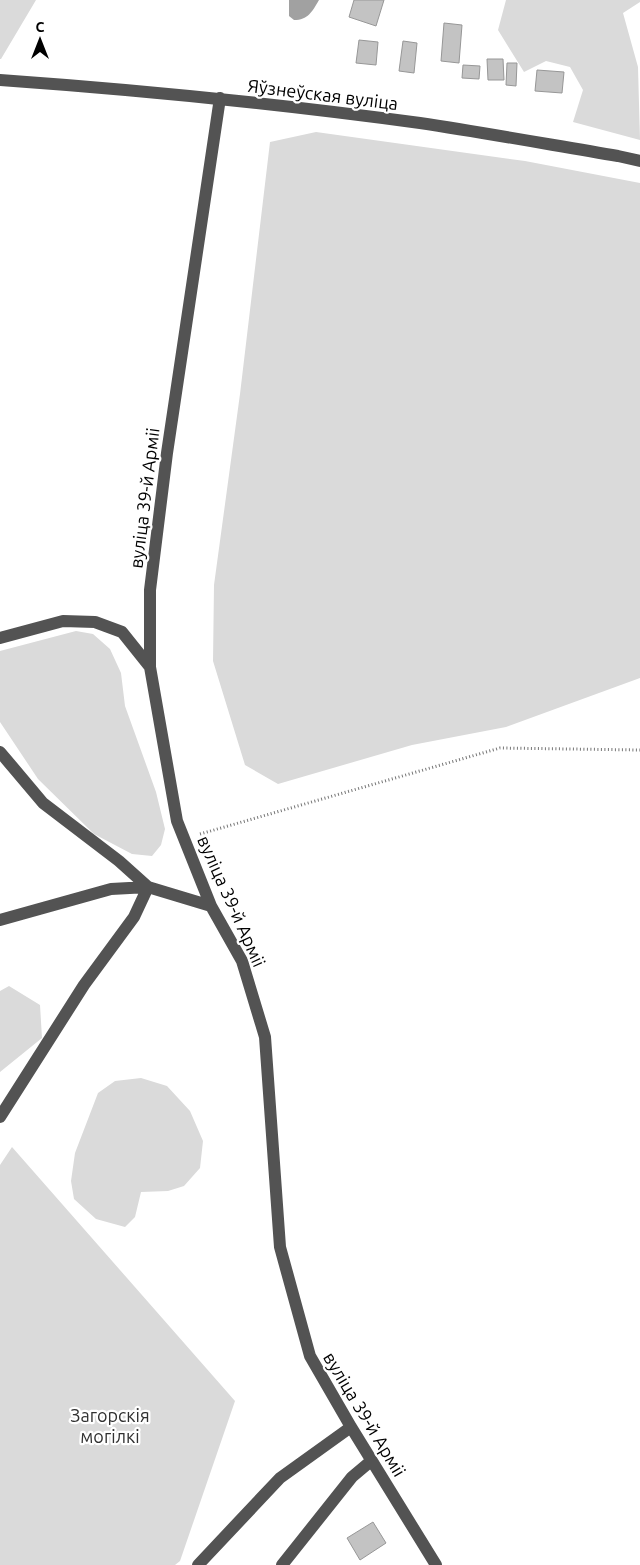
<svg xmlns="http://www.w3.org/2000/svg" width="640" height="1565" font-family="Ubuntu,sans-serif">
<style>
.green{fill:#dadada}
.water{fill:#a1a1a1}
.building{fill:#c3c3c3;stroke:#979797}
.lines{fill:none;stroke-linecap:round;stroke-linejoin:round}
.path{stroke:#757575;stroke-width:3;stroke-dasharray:1 2.5;stroke-linecap:butt}
.minor{stroke:#535353;stroke-width:12}
.labels{text-anchor:middle;dominant-baseline:central;stroke-width:4.5;stroke-linejoin:round;paint-order:stroke}
.street-label{font-size:18px;fill:#000;stroke:#fff}
.park-label{font-size:18px;fill:#313131;stroke:#fff}
</style>
<rect width="100%" height="100%" fill="#fff"/>
<path class="green" d="M 0,0 L 36,0 L 1,59 L 0,59 Z
M 506,0 L 640,0 L 640,2 L 623,13 L 638,67 L 640,140 L 573,122 L 583,90 L 570,67 L 546,61 L 524,72 L 498,30 Z
M 316,132 L 525,161 L 640,183 L 640,678 L 506,727 L 412,745 L 278,784 L 245,765 L 213,661 L 214,585 L 240,394 L 270,142 Z
M 76,631 L 93,634 L 110,649 L 121,673 L 125,706 L 156,792 L 165,829 L 161,845 L 152,856 L 132,854 L 94,834 L 38,779 L 0,722 L 0,651 Z
M 9,986 L 40,1005 L 42,1038 L 0,1072 L 0,991 Z
M 141,1078 L 167,1086 L 190,1111 L 203,1141 L 200,1168 L 184,1186 L 168,1191 L 141,1192 L 135,1217 L 125,1227 L 96,1219 L 74,1199 L 71,1181 L 75,1153 L 98,1093 L 115,1081 Z
M 12,1147 L 235,1401 L 180,1561 L 175,1565 L 0,1565 L 0,1165 Z"/>
<path class="water" d="M 289,0 L 319,0 C 312,12 308,20 294,20 L 289,16 Z"/>
<path class="building" d="M 354,0 L 384,0 L 376,26 L 349,17 Z
M 444,23 L 462,25 L 459,63 L 441,61 Z
M 359,40 L 378,42 L 376,65 L 356,63 Z
M 403,41 L 417,43 L 414,73 L 399,71 Z
M 487,59 L 503,59 L 504,80 L 488,80 Z
M 507,63 L 517,63 L 516,86 L 506,85 Z
M 463,65 L 480,66 L 479,79 L 462,78 Z
M 537,70 L 564,72 L 562,93 L 535,91 Z
M 373,1522 L 386,1543 L 360,1560 L 347,1538 Z"/>
<g class="lines">
<path class="path" d="M 200,834 L 500,748 L 640,750"/>
<path class="minor" d="M 0,80 C 141,90 281,104 420,123 C 486,133 552,145 618,156 L 640,161
M 220,98 L 167,453 L 150,590 L 150,667 L 177,821 L 211,906 L 242,961 L 265,1037 L 280,1247 L 310,1356 L 351,1427 L 436,1565
M 0,638 L 63,621 L 95,622 L 122,632 L 150,667
M 0,752 L 43,803 L 119,861 L 148,887 L 134,917 L 84,985 L 0,1117
M 0,920 L 111,889 L 148,887 L 211,906
M 198,1565 L 280,1478 L 351,1427
M 282,1565 L 352,1477 L 371,1461"/>
</g>
<g class="labels">
<g class="street-label">
<text transform="translate(323 94) rotate(7)">Яўзнеўская вуліца</text>
<text transform="translate(144 498) rotate(-83)">вуліца 39-й Арміі</text>
<text transform="translate(232 901) rotate(66)">вуліца 39-й Арміі</text>
<text transform="translate(365 1414) rotate(59)">вуліца 39-й Арміі</text>
</g>
<g class="park-label">
<text x="110" y="1415">Загорскія<tspan x="110" dy="21">могілкі</tspan></text>
</g>
</g>
<g transform="translate(40 40)" stroke="#ffffff" stroke-width="4" paint-order="stroke">
<path d="M0-4L9 19L0 12L-9 19Z" fill="#000000"/>
<text y="-8" font-size="14" font-weight="bold" text-anchor="middle" fill="#000000">С</text>
</g>
</svg>
